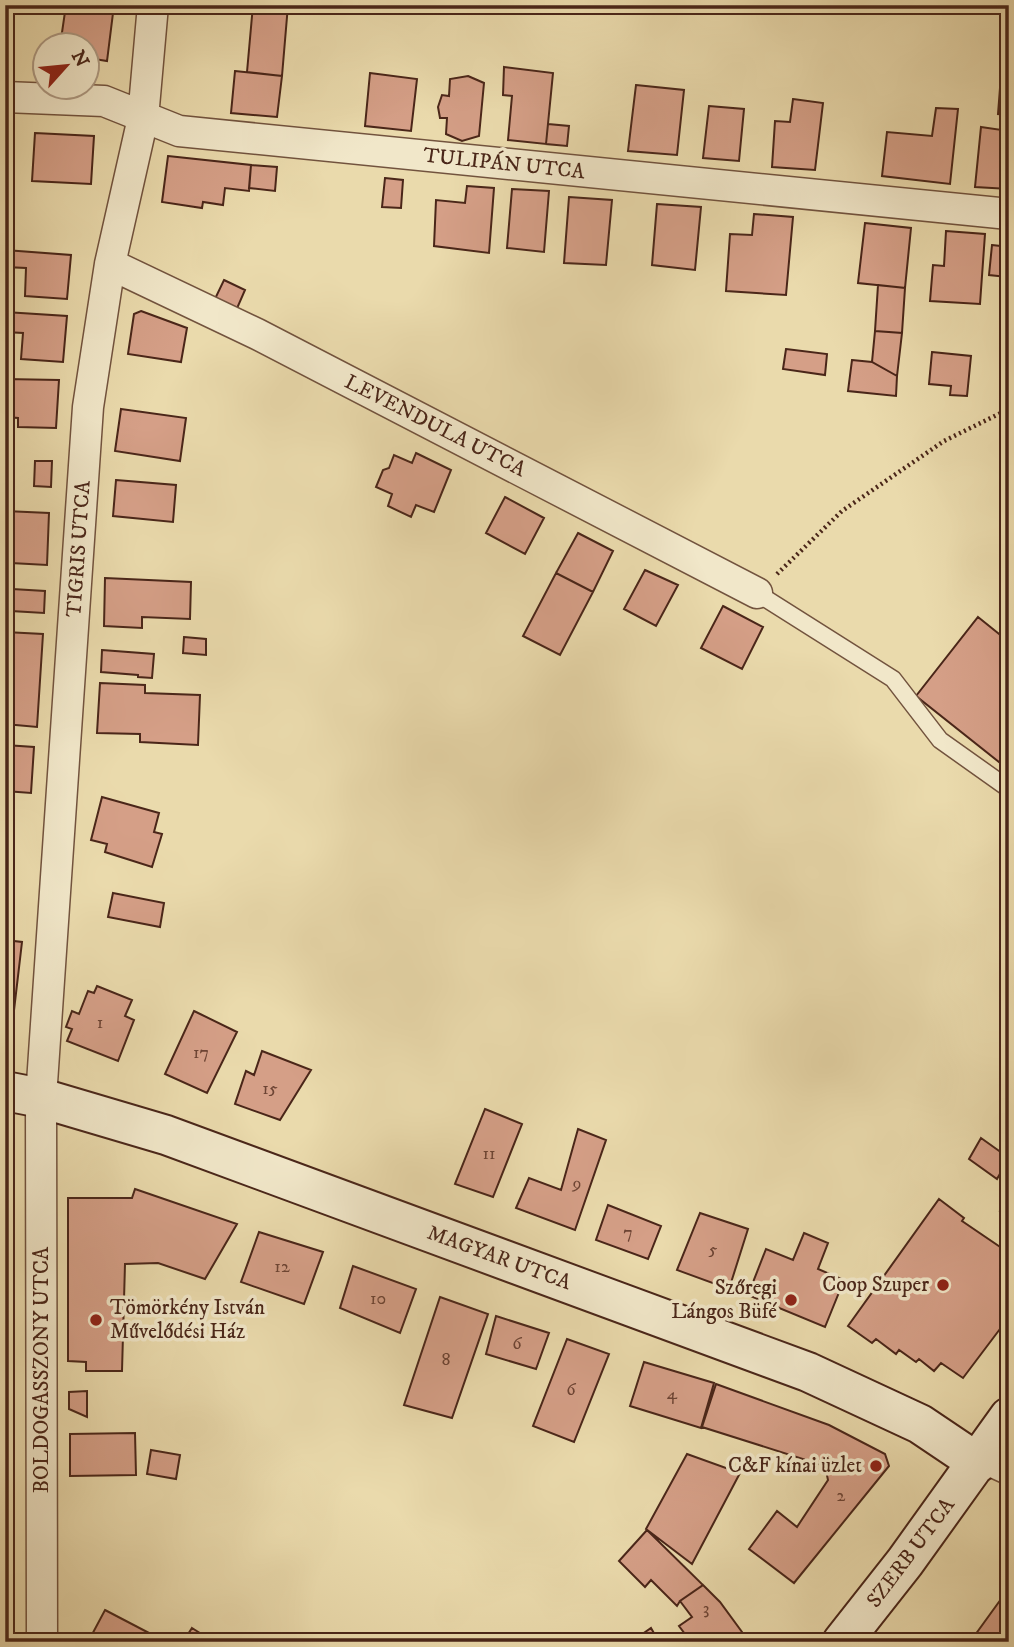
<svg xmlns="http://www.w3.org/2000/svg" width="1014" height="1647" font-family="'IM FELL DW Pica',serif">
<style>
.building{fill:#d59f87;stroke:#4a2619;stroke-width:2}
.lines{fill:none;stroke-linecap:round;stroke-linejoin:round}
.lane-casing{stroke:#72533e;stroke-width:19}
.street-casing{stroke:#72533e;stroke-width:33}
.secondary-casing{stroke:#4a2619;stroke-width:42}
.path{stroke:#4a2619;stroke-width:4.5;stroke-dasharray:2 3.5;stroke-linecap:butt}
.lane{stroke:#f1e7c9;stroke-width:16}
.street{stroke:#f1e7c9;stroke-width:30}
.secondary{stroke:#f1e7c9;stroke-width:38}
.poi-dot{fill:#8f2418;stroke:#f1e7c9;stroke-width:2.5}
.labels{text-anchor:middle;dominant-baseline:central;stroke-width:7;stroke-linejoin:round;paint-order:stroke}
.number-label{font-size:18px;fill:#6d4434}
.street-label{font-size:21px;fill:#4a2619;stroke:#f1e7c9}
.poi-label{font-size:21px;fill:#4a2619;stroke:#f1e7c9;text-anchor:end}
</style>
<rect width="100%" height="100%" fill="#eadaac"/>
<filter id="stains"><feTurbulence type="fractalNoise" baseFrequency=".00286" numOctaves="4"/><feColorMatrix values="0 0 0 0 .2 0 0 0 0 .09 0 0 0 0 .02 0 0 0 .5 -.17"/></filter>
<radialGradient id="worn" r=".72"><stop offset=".6" stop-color="#630" stop-opacity="0"/><stop offset="1" stop-color="#630" stop-opacity=".3"/></radialGradient>
<path class="building" d="M 66,5 L 97,9 L 97,5 L 114,5 L 107,61 L 88,58 L 88,46 L 60,46 Z
M 253,5 L 288,5 L 282,76 L 247,72 Z
M 504,67 L 553,73 L 546,144 L 508,140 L 512,96 L 503,95 Z
M 235,71 L 282,76 L 277,117 L 231,113 Z
M 370,73 L 417,79 L 411,131 L 365,126 Z
M 1001,75 L 1009,77 L 1009,115 L 998,114 Z
M 468,76 L 484,83 L 479,136 L 462,141 L 446,134 L 447,118 L 440,118 L 438,107 L 442,95 L 449,96 L 450,79 Z
M 636,85 L 684,90 L 677,155 L 628,151 Z
M 793,99 L 823,103 L 815,170 L 772,167 L 775,121 L 790,122 Z
M 709,106 L 744,109 L 739,161 L 703,158 Z
M 936,108 L 958,109 L 950,184 L 882,176 L 887,132 L 932,136 Z
M 548,124 L 569,126 L 567,146 L 546,144 Z
M 981,127 L 1009,131 L 1009,189 L 975,187 Z
M 35,133 L 94,136 L 91,184 L 32,181 Z
M 168,156 L 251,165 L 249,191 L 225,188 L 223,205 L 203,202 L 202,208 L 162,202 Z
M 251,165 L 277,167 L 275,191 L 249,188 Z
M 385,178 L 403,180 L 401,208 L 382,207 Z
M 467,186 L 494,188 L 489,253 L 434,246 L 436,200 L 465,203 Z
M 512,189 L 549,191 L 544,252 L 507,248 Z
M 569,197 L 612,200 L 606,265 L 564,263 Z
M 657,204 L 701,207 L 695,270 L 652,265 Z
M 754,214 L 793,217 L 786,295 L 726,291 L 730,234 L 752,235 Z
M 865,223 L 911,228 L 905,288 L 858,283 Z
M 946,231 L 985,234 L 980,304 L 930,301 L 933,265 L 944,266 Z
M 992,245 L 1009,247 L 1007,277 L 989,275 Z
M 5,250 L 71,255 L 67,299 L 25,296 L 26,268 L 5,267 Z
M 224,280 L 245,290 L 235,313 L 213,303 Z
M 878,285 L 905,288 L 902,333 L 875,331 Z
M 141,311 L 187,328 L 181,362 L 128,354 L 134,314 Z
M 5,312 L 67,316 L 63,362 L 21,359 L 23,333 L 5,332 Z
M 875,331 L 902,333 L 897,376 L 872,362 Z
M 786,349 L 827,354 L 825,375 L 783,369 Z
M 932,352 L 971,356 L 967,396 L 950,395 L 951,386 L 929,384 Z
M 852,360 L 872,362 L 897,376 L 896,396 L 848,391 Z
M 5,379 L 59,380 L 56,428 L 18,427 L 18,418 L 5,417 Z
M 121,409 L 186,418 L 180,461 L 115,451 Z
M 416,453 L 451,470 L 434,512 L 416,505 L 411,517 L 388,506 L 392,494 L 376,487 L 383,470 L 389,468 L 394,455 L 412,463 Z
M 35,461 L 52,461 L 51,487 L 34,486 Z
M 116,480 L 176,485 L 173,522 L 113,516 Z
M 505,497 L 544,518 L 525,554 L 486,533 Z
M 5,511 L 49,513 L 47,565 L 11,563 L 11,540 L 5,540 Z
M 578,533 L 613,551 L 593,592 L 556,573 Z
M 645,570 L 678,585 L 656,626 L 624,609 Z
M 556,573 L 593,592 L 560,655 L 523,636 Z
M 105,578 L 191,582 L 190,619 L 142,617 L 142,628 L 104,626 Z
M 12,589 L 45,591 L 44,613 L 11,611 Z
M 723,606 L 763,627 L 742,669 L 701,648 Z
M 978,617 L 1009,642 L 1009,770 L 916,696 Z
M 5,632 L 43,634 L 37,727 L 5,724 Z
M 184,637 L 206,639 L 206,655 L 183,653 Z
M 102,650 L 154,654 L 152,678 L 138,677 L 138,675 L 101,672 Z
M 100,683 L 145,685 L 145,693 L 200,695 L 198,745 L 140,742 L 140,734 L 97,733 Z
M 5,745 L 34,747 L 31,793 L 5,791 Z
M 102,797 L 159,813 L 154,832 L 162,834 L 152,867 L 105,852 L 107,844 L 91,840 Z
M 113,893 L 164,903 L 160,927 L 108,917 Z
M 5,940 L 22,942 L 11,1036 L 5,1035 Z
M 97,986 L 132,1000 L 125,1016 L 134,1020 L 118,1061 L 67,1041 L 72,1029 L 66,1027 L 72,1011 L 79,1014 L 88,991 L 94,993 Z
M 194,1011 L 237,1032 L 207,1093 L 165,1074 Z
M 262,1051 L 311,1070 L 280,1120 L 235,1104 L 246,1071 L 254,1075 Z
M 485,1109 L 522,1124 L 493,1197 L 455,1184 Z
M 578,1129 L 606,1140 L 575,1230 L 516,1208 L 529,1178 L 561,1190 Z
M 981,1138 L 1009,1158 L 997,1179 L 969,1159 Z
M 135,1189 L 237,1224 L 205,1279 L 158,1263 L 125,1264 L 122,1371 L 86,1371 L 86,1362 L 68,1361 L 68,1198 L 132,1198 Z
M 1009,1198 L 1009,1217 L 1000,1211 Z
M 939,1199 L 964,1218 L 962,1221 L 1009,1253 L 1009,1317 L 963,1378 L 941,1363 L 934,1371 L 919,1359 L 916,1362 L 899,1350 L 896,1354 L 876,1339 L 872,1343 L 848,1326 Z
M 608,1205 L 661,1226 L 648,1259 L 596,1240 Z
M 700,1213 L 748,1229 L 729,1289 L 677,1270 Z
M 259,1232 L 323,1252 L 304,1304 L 241,1282 Z
M 804,1233 L 828,1243 L 818,1269 L 844,1280 L 825,1327 L 748,1295 L 766,1249 L 793,1260 Z
M 353,1266 L 416,1289 L 400,1333 L 340,1308 Z
M 5,1280 L 11,1280 L 9,1334 L 5,1333 Z
M 440,1297 L 488,1314 L 452,1418 L 404,1405 Z
M 496,1316 L 549,1333 L 536,1369 L 486,1354 Z
M 567,1339 L 609,1354 L 574,1442 L 533,1426 Z
M 644,1362 L 714,1383 L 701,1428 L 630,1406 Z
M 716,1384 L 829,1425 L 885,1454 L 889,1466 L 794,1583 L 749,1549 L 777,1511 L 797,1527 L 828,1480 L 825,1466 L 702,1427 Z
M 87,1391 L 87,1417 L 69,1409 L 69,1392 Z
M 135,1433 L 136,1475 L 70,1476 L 70,1434 Z
M 151,1450 L 180,1455 L 176,1479 L 147,1474 Z
M 687,1454 L 740,1473 L 692,1564 L 646,1529 Z
M 647,1530 L 703,1585 L 680,1601 L 677,1606 L 651,1580 L 645,1587 L 619,1561 Z
M 703,1585 L 720,1602 L 742,1632 L 728,1642 L 691,1642 L 679,1626 L 692,1617 L 680,1601 Z
M 1009,1588 L 1009,1642 L 970,1642 Z
M 105,1610 L 151,1634 L 147,1642 L 88,1642 Z
M 192,1628 L 214,1642 L 183,1642 Z
M 651,1628 L 659,1642 L 631,1642 Z"/>
<g class="lines">
<defs>
<path id="lane" d="M 757,593 L 893,679 L 940,740 L 1009,789
M 978,1463 L 1009,1477"/>
<path id="street" d="M 5,97 L 104,101 L 179,131 L 1009,214
M 110,264 L 257,334 L 757,593
M 42,1642 L 41,1098 L 88,407 L 110,264 L 143,118 L 153,5"/>
<path id="secondary" d="M 5,1091 L 41,1098 L 166,1135 L 808,1372 L 920,1424 L 978,1463
M 842,1642 L 905,1562 L 1009,1417"/>
</defs>
<use href="#lane" class="lane-casing"/>
<use href="#street" class="street-casing"/>
<use href="#secondary" class="secondary-casing"/>
<path class="path" d="M 777,574 L 842,511 L 944,441 L 1009,409"/>
<use href="#lane" class="lane"/>
<use href="#street" class="street"/>
<use href="#secondary" class="secondary"/>
</g>
<g class="poi-dot">
<circle cx="943" cy="1285" r="7"/>
<circle cx="791" cy="1300" r="7"/>
<circle cx="96" cy="1320" r="7"/>
<circle cx="876" cy="1466" r="7"/>
</g>
<g class="labels">
<g class="number-label">
<text x="100" y="1023">1</text>
<text x="201" y="1053">17</text>
<text x="270" y="1089">15</text>
<text x="489" y="1154">11</text>
<text x="577" y="1184">9</text>
<text x="628" y="1233">7</text>
<text x="713" y="1250">5</text>
<text x="282" y="1267">12</text>
<text x="378" y="1299">10</text>
<text x="517" y="1344">6</text>
<text x="446" y="1360">8</text>
<text x="571" y="1390">6</text>
<text x="672" y="1394">4</text>
<text x="841" y="1496">2</text>
<text x="706" y="1609">3</text>
</g>
<g class="street-label">
<text transform="translate(504 164) rotate(6)">TULIPÁN UTCA</text>
<text transform="translate(435 426) rotate(27)">LEVENDULA UTCA</text>
<text transform="translate(79 549) rotate(-86)">TIGRIS UTCA</text>
<text transform="translate(499 1258) rotate(20)">MAGYAR UTCA</text>
<text transform="translate(42 1370) rotate(-90)">BOLDOGASSZONY UTCA</text>
<text transform="translate(911 1553) rotate(-53)">SZERB UTCA</text>
</g>
<g class="poi-label">
<text x="929" y="1285">Coop Szuper</text>
<text x="777" y="1288">Szőregi<tspan x="777" dy="24">Lángos Büfé</tspan></text>
<text x="110" y="1308" text-anchor="start">Tömörkény István<tspan x="110" dy="24">Művelődési Ház</tspan></text>
<text x="862" y="1466">C&amp;F kínai üzlet</text>
</g>
</g>
<rect width="1014" height="1647" fill="none" stroke="#eadaac" stroke-width="28"/>
<rect x="7" y="7" width="1000" height="1633" fill="none" stroke="#4a2619" stroke-width="3.5"/>
<rect x="14" y="14" width="986" height="1619" fill="none" stroke="#4a2619" stroke-width="2"/>
<g transform="translate(66 66) rotate(63)"><circle r="33" fill="#f1e7c9" stroke="#ae9a83" stroke-width="2"/>
<path d="M0-5L12 26L0 18L-12 26Z" fill="#8f2418"/>
<text y="-10" font-size="19" font-weight="bold" text-anchor="middle" fill="#4a2619">N</text>
</g>
<rect width="100%" height="100%" filter="url(#stains)"/>
<rect width="100%" height="100%" fill="url(#worn)"/>
</svg>
